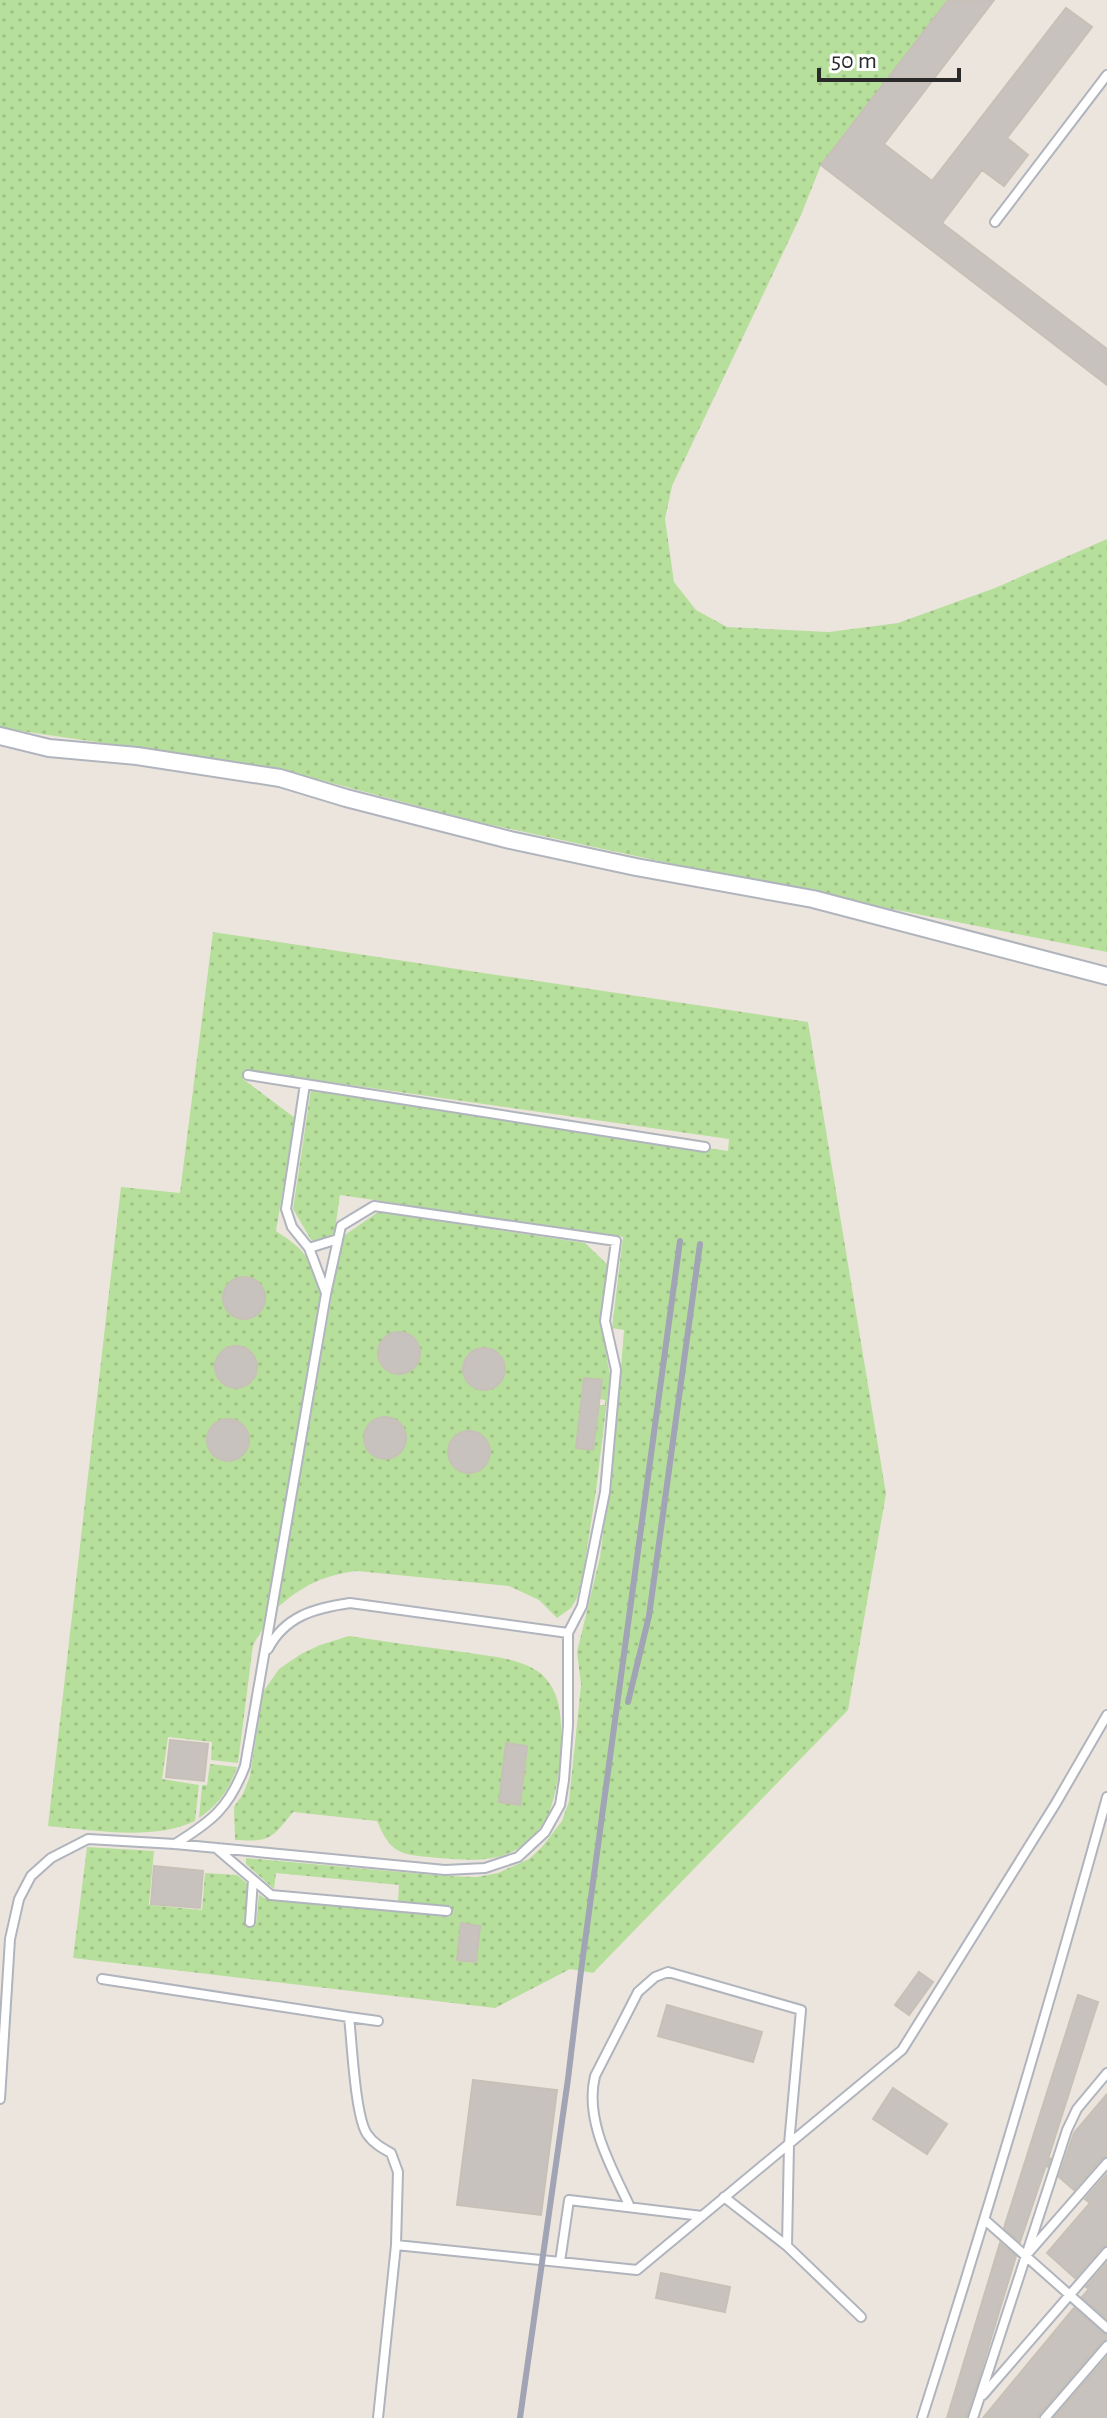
<svg xmlns="http://www.w3.org/2000/svg" width="1107" height="2418" font-family="'Alegreya Sans',sans-serif">
<style>
.grass{fill:url(#grass-dots);fill-rule:evenodd}
.building{fill:#c7c2bd;stroke:#c7c0b7;stroke-width:2}
.lines{fill:none;stroke-linecap:round;stroke-linejoin:round}
.lane-casing{stroke:#b0b4bd;stroke-width:12}
.street-casing{stroke:#b0b4bd;stroke-width:20}
.lane{stroke:#fff;stroke-width:8}
.street{stroke:#fff;stroke-width:16}
.rail{stroke:#a0a4b4;stroke-width:6}
</style>
<defs>
<pattern id="grass-dots" width="8" height="8" patternUnits="userSpaceOnUse" patternTransform="scale(2)"><rect width="8" height="8" fill="#b7df9c"/><path d="M2 2h.1M6 6h.1" fill="none" stroke="#9ec087" stroke-width="1.8" stroke-linecap="round"/></pattern>
</defs>
<rect width="100%" height="100%" fill="#ece5dd"/>
<path class="grass" d="M 0,0 L 948,0 L 821,165 L 801,215 L 672,486 L 665,519 L 674,582 L 696,610 L 727,627 L 829,632 L 898,623 L 995,588 L 1107,539 L 1107,952 L 752,881 L 482,823 L 275,768 L 0,728 Z
M 213,932 L 808,1022 L 886,1494 L 848,1710 L 593,1973 L 570,1969 L 495,2008 L 73,1958 L 87,1847 L 154,1851 L 149,1905 L 202,1910 L 205,1873 L 237,1875 L 248,1884 L 245,1924 L 256,1925 L 259,1894 L 264,1898 L 450,1917 L 451,1906 L 398,1901 L 399,1885 L 276,1873 L 274,1889 L 246,1864 L 246,1858 L 445,1876 L 477,1877 L 498,1873 L 529,1859 L 542,1847 L 562,1821 L 569,1801 L 581,1685 L 577,1652 L 600,1557 L 616,1430 L 624,1330 L 612,1328 L 623,1237 L 340,1195 L 334,1236 L 313,1243 L 293,1209 L 311,1089 L 728,1151 L 729,1139 L 246,1070 L 243,1079 L 295,1118 L 276,1231 C 307,1251 312,1260 321,1295 L 264,1627 L 253,1645 L 238,1763 L 211,1760 L 212,1742 L 168,1737 L 162,1779 L 199,1785 L 195,1821 C 154,1841 93,1830 48,1826 L 121,1187 L 180,1193 ZM 240,1278 L 255,1281 L 264,1293 L 262,1308 L 251,1318 C 221,1323 212,1288 240,1278 ZM 236,1346 C 265,1351 262,1387 232,1387 L 219,1379 L 215,1365 L 221,1351 ZM 224,1419 L 239,1422 C 254,1436 250,1453 232,1460 L 217,1457 C 203,1443 205,1427 224,1419 Z
M 378,1212 L 585,1243 L 608,1265 L 600,1317 L 610,1376 L 596,1491 L 583,1574 L 577,1598 L 571,1608 L 557,1618 L 539,1600 L 509,1586 L 357,1571 C 323,1575 302,1586 277,1608 L 342,1237 ZM 400,1332 C 419,1337 425,1353 413,1369 L 399,1374 C 380,1370 373,1354 386,1338 ZM 488,1348 C 532,1365 481,1412 466,1377 C 458,1360 473,1348 488,1348 ZM 584,1378 L 602,1381 L 600,1399 L 605,1400 L 605,1405 L 599,1405 L 593,1450 L 576,1448 ZM 382,1418 C 402,1418 410,1433 402,1451 L 389,1459 L 374,1456 C 360,1443 363,1424 382,1418 ZM 469,1431 L 483,1437 L 490,1450 C 489,1460 486,1467 477,1471 C 450,1482 433,1437 469,1431 Z
M 349,1636 C 387,1642 425,1647 463,1652 C 487,1656 513,1657 534,1669 C 544,1674 552,1685 556,1696 C 567,1725 560,1795 545,1821 C 540,1829 532,1838 525,1844 C 498,1864 469,1860 438,1858 C 403,1854 392,1857 377,1821 L 293,1812 C 271,1839 271,1842 235,1840 L 234,1807 L 243,1794 L 250,1776 L 263,1692 L 279,1669 L 301,1654 L 320,1645 ZM 507,1743 L 527,1746 L 519,1805 L 499,1802 Z
M 210,1764 L 237,1767 C 229,1790 219,1804 199,1818 L 202,1785 L 207,1785 Z"/>
<path class="building" d="M 948,0 L 994,0 L 884,144 L 932,181 L 1066,8 L 1092,27 L 1007,138 L 1028,155 L 1004,186 L 982,170 L 942,223 L 1107,349 L 1107,385 L 821,165 Z
M223 1298a21 21 0 1 1 42 0a21 21 0 1 1-42 0Z
M378 1353a21 21 0 1 1 42 0a21 21 0 1 1-42 0Z
M215 1367a21 21 0 1 1 42 0a21 21 0 1 1-42 0Z
M463 1369a21 21 0 1 1 42 0a21 21 0 1 1-42 0Z
M 584,1378 L 602,1380 L 593,1450 L 576,1448 Z
M364 1438a21 21 0 1 1 42 0a21 21 0 1 1-42 0Z
M207 1440a21 21 0 1 1 42 0a21 21 0 1 1-42 0Z
M448 1452a21 21 0 1 1 42 0a21 21 0 1 1-42 0Z
M 170,1740 L 208,1744 L 204,1781 L 166,1777 Z
M 506,1743 L 527,1746 L 520,1805 L 499,1802 Z
M 154,1866 L 203,1871 L 200,1908 L 151,1904 Z
M 461,1923 L 480,1926 L 476,1962 L 457,1960 Z
M 919,1972 L 933,1982 L 909,2015 L 895,2005 Z
M 1078,1995 L 1098,2002 L 1047,2162 L 1051,2158 L 1048,2167 L 1046,2165 L 1020,2242 L 1004,2228 Z
M 667,2005 L 762,2032 L 753,2062 L 658,2036 Z
M 473,2080 L 557,2090 L 541,2215 L 457,2205 Z
M 893,2088 L 947,2124 L 927,2154 L 873,2119 Z
M 1107,2094 L 1107,2156 L 1102,2158 L 1074,2190 L 1059,2177 L 1074,2133 Z
M 1107,2174 L 1107,2245 L 1102,2247 L 1075,2278 L 1047,2253 L 1090,2203 L 1085,2199 Z
M 1000,2243 L 1016,2256 L 978,2381 L 966,2418 L 947,2418 Z
M 1107,2263 L 1107,2319 L 1082,2297 L 1089,2289 L 1086,2287 Z
M 661,2273 L 730,2287 L 725,2312 L 656,2298 Z
M 1074,2308 L 1107,2335 L 1107,2339 L 1102,2341 L 1040,2413 L 1038,2418 L 983,2418 Z
M 1107,2357 L 1107,2418 L 1054,2418 Z"/>
<g class="lines">
<defs>
<path id="lane" d="M 995,222 L 1107,75
M 248,1075 L 305,1084
M 309,1248 L 338,1239
M 326,1293 L 309,1248 L 292,1227 L 286,1209 L 305,1084 L 705,1147
M 268,1649 C 285,1616 315,1608 350,1603 L 568,1633
M 216,1848 L 271,1895 L 447,1911
M 250,1922 L 253,1880
M 102,1979 L 349,2017 C 352,2042 355,2116 367,2134 C 373,2143 382,2148 391,2153 L 398,2172 L 396,2245 L 378,2418
M 349,2017 L 378,2021
M 0,2099 L 10,1939 L 19,1899 L 31,1876 L 51,1858 L 88,1839 L 175,1844 L 445,1870 L 485,1868 L 518,1857 L 545,1832 L 560,1805 L 564,1780 L 568,1725 L 568,1633 L 582,1606 L 605,1492 L 616,1370 L 605,1321 L 616,1241 L 374,1206 L 341,1226 L 326,1294 L 245,1766 C 229,1808 212,1821 175,1844
M 724,2197 L 787,2246
M 630,2207 C 612,2168 584,2121 595,2076 L 638,1992 L 655,1977 L 668,1972 L 801,2010 L 789,2144 L 787,2246 L 861,2317
M 985,2220 L 1107,2328
M 396,2245 L 637,2270 L 902,2050 L 1056,1803 L 1107,1715
M 1029,2252 L 1107,2163
M 560,2262 L 569,2200 L 702,2216
M 983,2395 L 1107,2252
M 922,2418 C 988,2212 1049,2006 1107,1797
M 973,2418 L 1067,2130 L 1077,2109 L 1107,2073
M 1045,2418 L 1107,2346"/>
<path id="street" d="M 0,736 L 49,748 L 137,756 L 280,778 L 346,798 L 510,840 L 636,867 L 813,899 L 1107,976"/>
</defs>
<use href="#lane" class="lane-casing"/>
<use href="#street" class="street-casing"/>
<use href="#lane" class="lane"/>
<use href="#street" class="street"/>
<path class="rail" d="M 628,1702 L 649,1616 L 700,1244
M 520,2418 L 568,2079 L 581,1971 L 680,1241"/>
</g>
<path d="M819 68v12h140v-12" fill="none" stroke="#2a2a2a" stroke-width="4"/>
<text x="831" y="68" font-size="24" fill="#2a2a2a" stroke="#ffffff" stroke-width="6" paint-order="stroke">50 m</text>
</svg>
